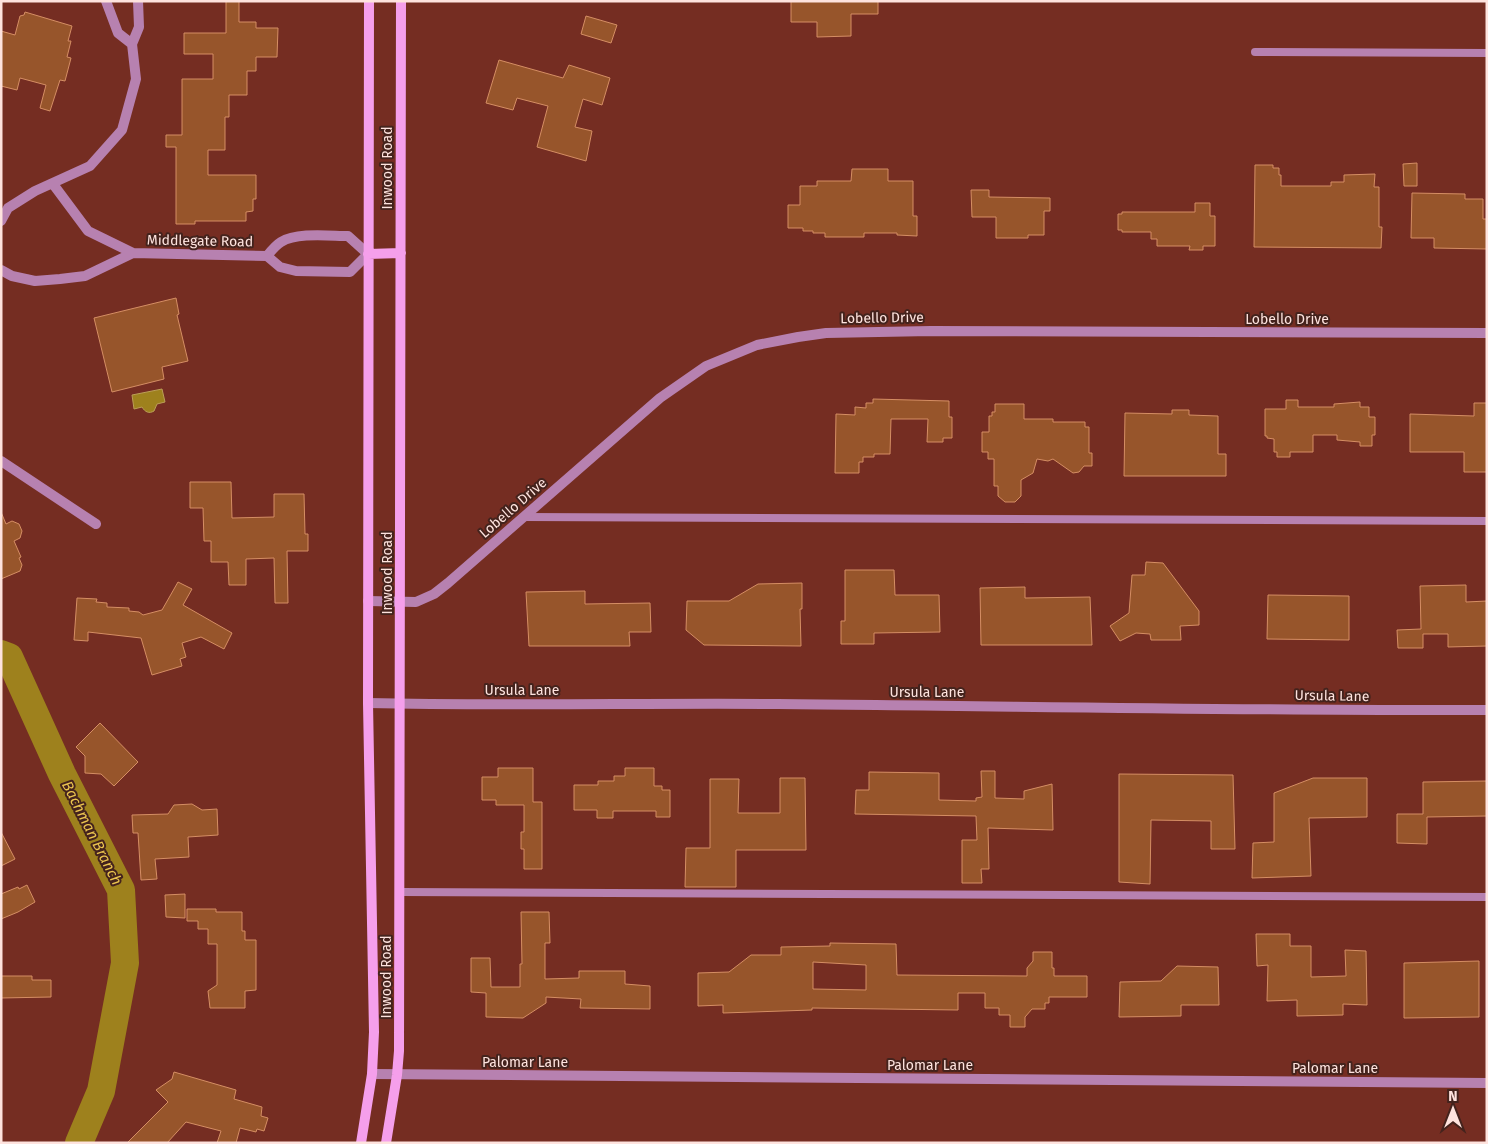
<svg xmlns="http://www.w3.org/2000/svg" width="1488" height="1144" font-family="'Fira Sans',sans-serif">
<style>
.water{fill:#9e811d;stroke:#bb9e57}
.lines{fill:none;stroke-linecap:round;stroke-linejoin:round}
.river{stroke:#9e811d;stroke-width:28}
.building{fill:#97552b;stroke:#d58e64;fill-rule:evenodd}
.lane{stroke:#b781b0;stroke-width:8}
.street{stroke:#b781b0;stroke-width:10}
.secondary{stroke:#f59feb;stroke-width:10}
.labels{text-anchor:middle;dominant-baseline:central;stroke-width:4;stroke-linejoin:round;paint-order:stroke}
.street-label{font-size:14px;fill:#fee3de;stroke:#44231d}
.water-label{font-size:15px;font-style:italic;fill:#ebc44f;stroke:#44231d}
</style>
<rect width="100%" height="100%" fill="#752d22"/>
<path class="water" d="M 162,389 L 165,402 L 157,404 L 154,411 C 149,414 145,412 142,407 L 134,409 L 132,395 Z"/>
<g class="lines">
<path class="river" d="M 1,654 L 9,657 L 62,774 L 121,890 L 125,963 L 101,1091 L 79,1143"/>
</g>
<path class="building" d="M 226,1 L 239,1 L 239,22 L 256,22 L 256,28 L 278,28 L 277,57 L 256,57 L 256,71 L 247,71 L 247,95 L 229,95 L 229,117 L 225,117 L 225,150 L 208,150 L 208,175 L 256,175 L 256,199 L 253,199 L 253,211 L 246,212 L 246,221 L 195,221 L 195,224 L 176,224 L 176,147 L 166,147 L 166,135 L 182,135 L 182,79 L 213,79 L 213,54 L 184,54 L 184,33 L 226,33 Z
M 791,1 L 878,1 L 878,14 L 851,14 L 851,36 L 817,37 L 817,22 L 791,22 Z
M 25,12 L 72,26 L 68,41 L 71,41 L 67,57 L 71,58 L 65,81 L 60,80 L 50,111 L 40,108 L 46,85 L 20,78 L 17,90 L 1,86 L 1,31 L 15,35 L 20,16 L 24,15 Z
M 586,16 L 617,25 L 611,43 L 581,34 Z
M 499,60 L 563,78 L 569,65 L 610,78 L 602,105 L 583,99 L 575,127 L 592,131 L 586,161 L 537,147 L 548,106 L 517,98 L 513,110 L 486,103 Z
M 1417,163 L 1417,186 L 1404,186 L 1403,164 Z
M 1255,165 L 1273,165 L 1273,168 L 1279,168 L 1279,175 L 1281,175 L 1281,186 L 1331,186 L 1331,182 L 1344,182 L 1344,175 L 1375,174 L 1374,187 L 1379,187 L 1379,227 L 1382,227 L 1381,248 L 1254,247 Z
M 852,169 L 888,169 L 888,181 L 913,181 L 913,216 L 917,216 L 917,236 L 897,235 L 897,233 L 864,233 L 864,237 L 825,237 L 825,233 L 813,233 L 813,231 L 803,231 L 803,228 L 788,228 L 788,205 L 800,205 L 800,186 L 817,186 L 817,181 L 851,181 Z
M 971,190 L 989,190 L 989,197 L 1050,198 L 1050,211 L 1044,211 L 1044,235 L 1028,235 L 1028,238 L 996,238 L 996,217 L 972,217 Z
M 1412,193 L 1465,194 L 1465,199 L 1483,199 L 1483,219 L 1487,219 L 1487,249 L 1434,248 L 1434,238 L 1411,238 Z
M 1195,203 L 1210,203 L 1210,216 L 1215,216 L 1215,246 L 1203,246 L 1203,250 L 1189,250 L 1190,246 L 1157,246 L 1157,239 L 1151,239 L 1151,232 L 1122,232 L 1122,230 L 1118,230 L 1118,214 L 1122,214 L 1122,212 L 1195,212 Z
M 176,298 L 179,314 L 177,315 L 188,361 L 162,367 L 164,379 L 112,392 L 94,318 Z
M 873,399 L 949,401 L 949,417 L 952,417 L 952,438 L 943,438 L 943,442 L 927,442 L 928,419 L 891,419 L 890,454 L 874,454 L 874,457 L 863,457 L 863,462 L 859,462 L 859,473 L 835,473 L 836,414 L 855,415 L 855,407 L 866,408 L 866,403 L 873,403 Z
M 1286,400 L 1298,400 L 1298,407 L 1334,407 L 1334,404 L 1360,402 L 1360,407 L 1369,407 L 1369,417 L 1375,417 L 1375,435 L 1372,435 L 1372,446 L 1360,446 L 1360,442 L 1337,440 L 1337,435 L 1313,435 L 1313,452 L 1290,452 L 1290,457 L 1277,457 L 1277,452 L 1274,452 L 1274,439 L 1267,438 L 1267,436 L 1265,436 L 1265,409 L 1286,409 Z
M 1474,403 L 1487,403 L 1487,472 L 1464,472 L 1464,452 L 1410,452 L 1410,414 L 1474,416 Z
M 995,404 L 1024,404 L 1024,419 L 1053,419 L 1053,422 L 1085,422 L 1085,427 L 1089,427 L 1089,453 L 1092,453 L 1092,466 L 1084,466 L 1079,472 L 1073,473 L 1053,459 L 1048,461 L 1037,459 L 1033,473 L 1021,480 L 1021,496 L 1015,502 L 1005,502 L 998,496 L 998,486 L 994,486 L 994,459 L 988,459 L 988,452 L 982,452 L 982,432 L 989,432 L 989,416 L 992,416 L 992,412 L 995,412 Z
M 1172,410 L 1189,410 L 1189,415 L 1218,416 L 1218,454 L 1226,454 L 1226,476 L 1124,476 L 1125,413 L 1172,414 Z
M 190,482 L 231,482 L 232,518 L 274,517 L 274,494 L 304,494 L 305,534 L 308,534 L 308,551 L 287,551 L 288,603 L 275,603 L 274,558 L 246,559 L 246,585 L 229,585 L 228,562 L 211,562 L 211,541 L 204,541 L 203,508 L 190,508 Z
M 1,512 L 6,524 L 12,521 L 19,524 L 22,531 L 20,538 L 14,541 L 21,557 L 19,558 L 22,565 L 20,571 L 1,579 Z
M 1146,562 L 1163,563 L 1199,611 L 1199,625 L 1180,626 L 1181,640 L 1151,640 L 1150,634 L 1136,633 L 1120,641 L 1110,626 L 1129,613 L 1132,575 L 1145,575 Z
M 845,570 L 894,570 L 895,595 L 939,595 L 940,632 L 874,633 L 874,644 L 841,644 L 841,621 L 845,621 Z
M 178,582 L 192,589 L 183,605 L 232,633 L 224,649 L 201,637 L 182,643 L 186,657 L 180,659 L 182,666 L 152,675 L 141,638 L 88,632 L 88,641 L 74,640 L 77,598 L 97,599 L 96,602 L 107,603 L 107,607 L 129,608 L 129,611 L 139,612 L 143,615 L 162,610 Z
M 802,583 L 802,609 L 800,609 L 801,646 L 704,645 L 686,630 L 687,601 L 729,601 L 758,584 Z
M 1466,585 L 1466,602 L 1487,601 L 1487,646 L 1448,647 L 1448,634 L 1423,634 L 1423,648 L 1398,648 L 1397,630 L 1421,629 L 1420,586 Z
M 1025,587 L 1025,598 L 1090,597 L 1092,645 L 981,645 L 980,588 Z
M 585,591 L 585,604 L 650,603 L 651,632 L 629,632 L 630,646 L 529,646 L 526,592 Z
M 1268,595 L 1349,596 L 1349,640 L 1267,639 Z
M 100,723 L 138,762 L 114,786 L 101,774 L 85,773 L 85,756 L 76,747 Z
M 498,768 L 533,768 L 533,802 L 542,802 L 542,869 L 524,869 L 524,849 L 521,849 L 521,832 L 524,832 L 524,805 L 496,805 L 496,800 L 482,800 L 482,777 L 498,777 Z
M 625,768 L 654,768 L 654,786 L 662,786 L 662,790 L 670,790 L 670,817 L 656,817 L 656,811 L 613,811 L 613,818 L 597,818 L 597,810 L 574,810 L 574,785 L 598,785 L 598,781 L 614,781 L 614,776 L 625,776 Z
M 981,771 L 995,771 L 995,798 L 1024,799 L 1024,791 L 1052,784 L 1053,830 L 988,828 L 989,869 L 981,869 L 982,883 L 962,883 L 962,840 L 977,840 L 976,816 L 855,814 L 856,790 L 869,790 L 869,772 L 939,773 L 939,800 L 976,801 L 976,798 L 982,797 Z
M 1119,774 L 1233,775 L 1235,849 L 1211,849 L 1211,821 L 1151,820 L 1150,884 L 1119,882 Z
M 780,778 L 805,778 L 806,850 L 736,850 L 736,887 L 685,887 L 686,848 L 710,848 L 710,779 L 739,779 L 738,813 L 780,813 Z
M 1313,778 L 1367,778 L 1367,817 L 1309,818 L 1311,876 L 1252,878 L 1253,843 L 1274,842 L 1274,793 Z
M 1487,781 L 1487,816 L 1427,817 L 1427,844 L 1397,843 L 1397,814 L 1423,814 L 1423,782 Z
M 192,804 L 202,810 L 217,809 L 218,835 L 188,837 L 189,857 L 155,859 L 157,879 L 141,880 L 138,833 L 133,833 L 132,815 L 168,814 L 174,805 Z
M 1,832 L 15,859 L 1,866 Z
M 27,885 L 35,902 L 18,912 L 1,919 L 1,894 L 18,887 L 19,889 Z
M 185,894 L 185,918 L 166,917 L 165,895 Z
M 187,909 L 216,909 L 216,912 L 242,912 L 242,931 L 245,931 L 245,940 L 256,940 L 256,990 L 245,991 L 245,1008 L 210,1008 L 208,991 L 217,985 L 217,944 L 208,944 L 208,929 L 198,929 L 198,921 L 187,921 Z
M 521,912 L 549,912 L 550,943 L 545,943 L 545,979 L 579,978 L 579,971 L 625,971 L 625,984 L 650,986 L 650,1009 L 580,1008 L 581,999 L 546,997 L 546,1003 L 523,1018 L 486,1017 L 486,993 L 471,992 L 471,958 L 490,958 L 491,987 L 520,987 L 520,964 L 522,964 Z
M 1256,934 L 1290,934 L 1290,946 L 1311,946 L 1311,977 L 1346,976 L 1345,950 L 1366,951 L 1367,1005 L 1343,1004 L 1343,1015 L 1297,1016 L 1297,1000 L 1267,1001 L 1268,965 L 1257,966 Z
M 830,943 L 896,944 L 897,975 L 1027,976 L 1027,968 L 1033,961 L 1033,952 L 1052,952 L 1052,968 L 1054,968 L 1054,976 L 1087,976 L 1087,997 L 1049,997 L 1049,1003 L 1045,1003 L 1045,1009 L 1032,1009 L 1025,1017 L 1025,1027 L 1010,1027 L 1010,1015 L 999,1015 L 999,1008 L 985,1008 L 985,993 L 958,993 L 958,1010 L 812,1008 L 812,1010 L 723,1013 L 723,1005 L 698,1006 L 698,973 L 729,972 L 751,955 L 781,955 L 781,947 L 830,946 ZM 813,962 L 866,965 L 866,990 L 813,989 Z
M 1479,961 L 1479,1017 L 1404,1018 L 1404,963 Z
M 1177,966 L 1218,967 L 1219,1005 L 1181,1005 L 1181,1016 L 1119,1017 L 1120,982 L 1161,981 Z
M 1,976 L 32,976 L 32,980 L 51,980 L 51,997 L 1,998 Z
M 174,1072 L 236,1090 L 234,1099 L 262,1107 L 261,1116 L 268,1118 L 264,1131 L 257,1129 L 256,1132 L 240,1128 L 236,1143 L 217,1143 L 221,1131 L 186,1122 L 167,1143 L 127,1143 L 168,1102 L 156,1090 L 172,1079 Z"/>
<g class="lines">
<path class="lane" d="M 1255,52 L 1487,53
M 524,517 L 1487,521
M 401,892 L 1487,897"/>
<path class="street" d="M 106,1 L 118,33 L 132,44
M 53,184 L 88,231 L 133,253
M 1,221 L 8,208 L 35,191 L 90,166 L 122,130 L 136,79 L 132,44 L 139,27 L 138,1
M 1,270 L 12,276 L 35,281 L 60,279 L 85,276 L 133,253 L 267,256 L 280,267 L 296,271 L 350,272 L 368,254 L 348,236 C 330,236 297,232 281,242 C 276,245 271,251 267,256
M 1,461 L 96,524
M 368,601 L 416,602 L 434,594 L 448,583 L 660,398 L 706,366 L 757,345 L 798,337 L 826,333 L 931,331 L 1487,333
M 368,703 C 505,706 642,703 778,704 C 1014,706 1251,711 1487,710
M 372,1074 L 1487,1083"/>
<path class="secondary" d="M 368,254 L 401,253
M 361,1143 L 372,1074 L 374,1032 L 368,703 L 369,1
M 386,1143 L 397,1075 L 399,1051 L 401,1"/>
</g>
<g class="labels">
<g class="street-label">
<text transform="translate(387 168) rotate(-90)">Inwood Road</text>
<text transform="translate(200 241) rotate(1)">Middlegate Road</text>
<text transform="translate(882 318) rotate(-1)">Lobello Drive</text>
<text x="1287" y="319">Lobello Drive</text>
<text transform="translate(513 508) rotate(-41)">Lobello Drive</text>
<text transform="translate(387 573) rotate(-90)">Inwood Road</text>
<text x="522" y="690">Ursula Lane</text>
<text x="927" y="692">Ursula Lane</text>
<text transform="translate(1332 696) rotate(1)">Ursula Lane</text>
<text transform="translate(386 977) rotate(-90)">Inwood Road</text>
<text x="525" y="1062">Palomar Lane</text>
<text x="930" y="1065">Palomar Lane</text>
<text x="1335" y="1068">Palomar Lane</text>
</g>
<g class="water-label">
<text transform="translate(92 833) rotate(63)">Bachman Branch</text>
</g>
</g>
<rect width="1488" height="1144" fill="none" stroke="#fee3de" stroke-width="5"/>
<g transform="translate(1453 1109)" stroke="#44231d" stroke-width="4" paint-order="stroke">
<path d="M0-4L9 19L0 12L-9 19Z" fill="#fee3de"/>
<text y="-8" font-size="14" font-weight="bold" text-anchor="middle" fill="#fee3de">N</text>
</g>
</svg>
